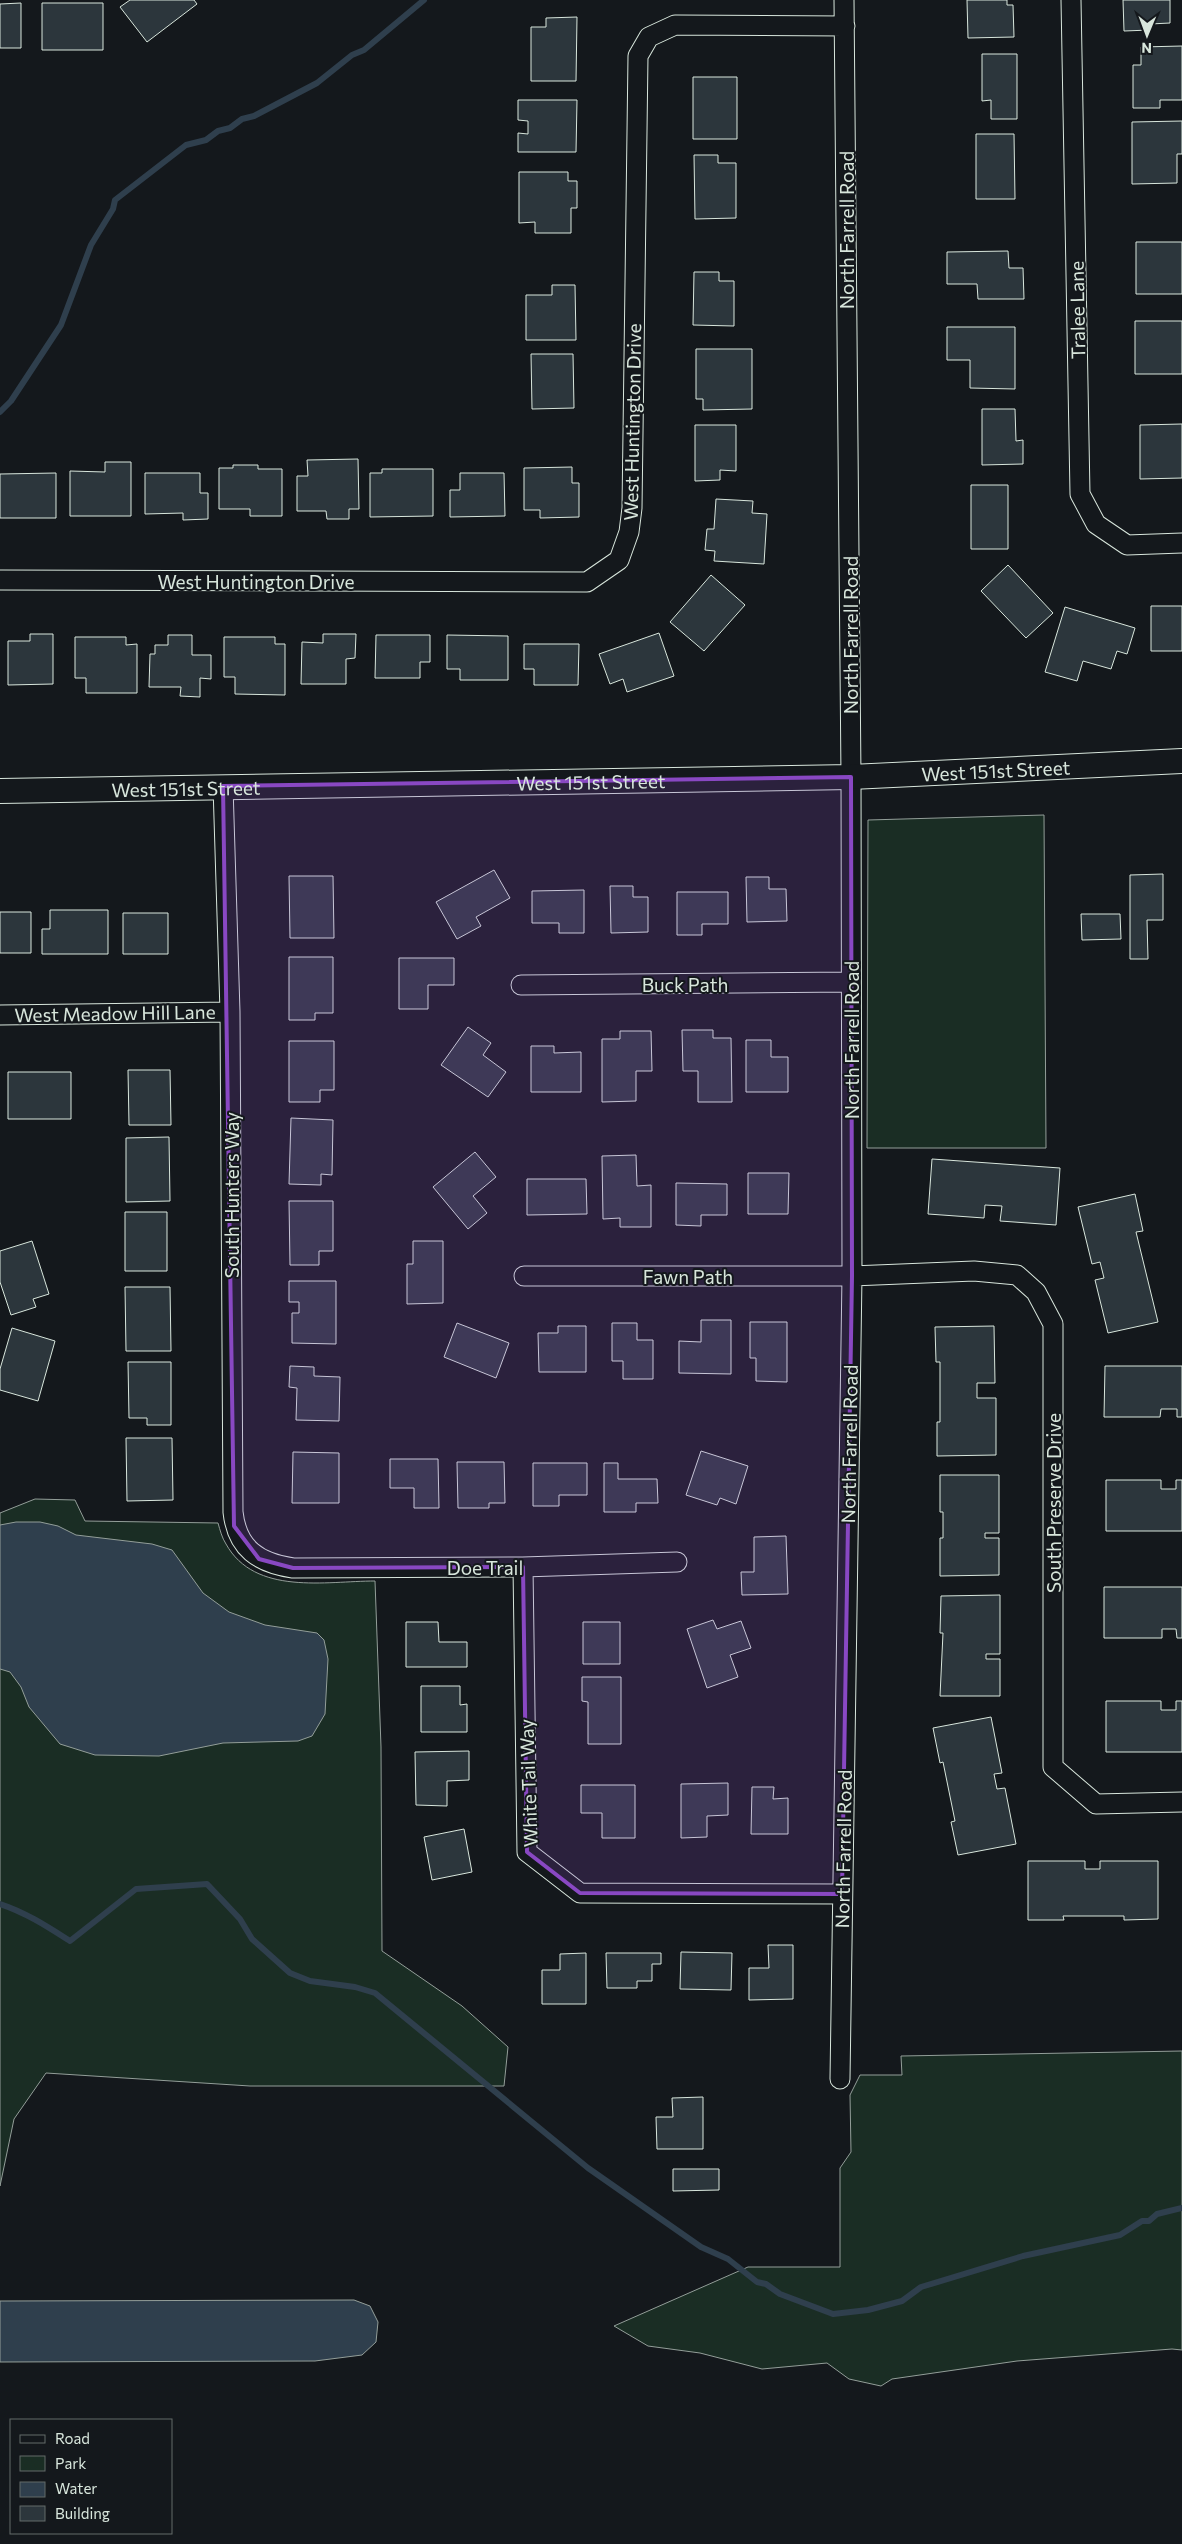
<svg xmlns="http://www.w3.org/2000/svg" width="1182" height="2544" font-family="Commissioner,sans-serif">
<style>
.green{fill:#1a2d24;stroke:#939e99}
.water{fill:#2f3f4d;stroke:#939e99}
.lines{fill:none;stroke-linecap:round;stroke-linejoin:round}
.stream{stroke:#2f3f4d;stroke-width:6}
.building{fill:#2c363c;stroke:#d8e6dc}
.minor-casing{stroke:#d8e6dc;stroke-width:21}
.tertiary-casing{stroke:#d8e6dc;stroke-width:26}
.minor{stroke:#14181c;stroke-width:19}
.tertiary{stroke:#14181c;stroke-width:24}
.marked{fill:#8948c3;fill-opacity:0.2;stroke:#8948c3;stroke-width:4;stroke-linejoin:round}
.labels{text-anchor:middle;dominant-baseline:central;stroke-width:4;stroke-linejoin:round;paint-order:stroke}
.street-label{font-size:19px;fill:#d8e6dc;stroke:#14181c}
</style>
<rect width="100%" height="100%" fill="#14181c"/>
<path class="green" d="M 1044,815 L 1046,1148 L 867,1148 L 868,820 Z
M 35,1499 L 75,1500 L 85,1521 L 218,1523 C 220,1530 222,1538 226,1544 C 255,1596 326,1581 375,1581 L 381,1747 L 382,1951 L 462,2006 L 508,2047 L 504,2086 L 250,2086 L 46,2073 L 14,2119 L 0,2186 L 0,1513 Z
M 1182,2051 L 1182,2350 L 1172,2349 L 1017,2361 L 892,2379 L 881,2386 L 849,2379 L 827,2363 L 762,2369 L 700,2353 L 648,2346 L 614,2326 L 748,2267 L 840,2267 L 840,2168 L 851,2152 L 850,2095 L 860,2075 L 902,2075 L 901,2056 Z"/>
<path class="water" d="M 16,1522 L 40,1522 L 58,1526 L 76,1535 L 152,1544 L 172,1550 L 203,1593 L 229,1612 L 265,1625 L 317,1633 L 324,1640 L 328,1659 L 325,1714 L 312,1736 L 298,1741 L 223,1743 L 159,1756 L 95,1755 L 60,1744 L 29,1707 L 21,1687 L 10,1672 L 0,1669 L 0,1525 Z
M 354,2300 L 370,2306 L 378,2322 L 376,2342 L 362,2355 L 315,2361 L 0,2362 L 0,2301 Z"/>
<g class="lines">
<path class="stream" d="M 0,412 L 11,401 L 61,325 L 91,245 L 113,209 L 115,200 L 186,145 L 206,140 L 218,131 L 230,128 L 242,119 L 254,116 L 317,83 L 352,55 L 364,50 L 424,0
M 0,1904 C 25,1912 48,1927 70,1941 L 136,1889 L 207,1884 L 240,1919 L 252,1939 L 290,1973 L 310,1981 L 355,1987 L 375,1993 L 588,2168 L 701,2247 L 728,2259 L 757,2282 L 766,2284 L 780,2294 L 833,2314 L 868,2310 L 902,2301 L 921,2287 L 1023,2256 L 1120,2235 L 1142,2221 L 1149,2221 L 1157,2214 L 1182,2208"/>
</g>
<path class="building" d="M 130,0 L 194,0 L 197,4 L 147,42 L 120,7 Z
M 967,0 L 1007,0 L 1007,5 L 1013,5 L 1014,37 L 968,38 Z
M 1123,0 L 1170,0 L 1170,23 L 1150,24 L 1150,30 L 1124,31 Z
M 21,3 L 21,48 L 0,48 L 0,4 Z
M 42,3 L 103,3 L 103,50 L 42,50 Z
M 577,17 L 576,81 L 531,81 L 531,27 L 546,27 L 546,18 Z
M 1182,46 L 1182,100 L 1160,100 L 1160,108 L 1133,108 L 1133,65 L 1141,65 L 1141,47 Z
M 982,54 L 1017,54 L 1017,119 L 991,119 L 991,100 L 982,101 Z
M 693,77 L 737,77 L 737,139 L 693,139 Z
M 518,100 L 577,100 L 576,152 L 518,152 L 518,133 L 528,134 L 528,121 L 518,120 Z
M 1182,121 L 1182,154 L 1177,154 L 1177,183 L 1132,184 L 1132,122 Z
M 976,134 L 1014,134 L 1015,199 L 976,199 Z
M 694,155 L 718,155 L 718,163 L 736,163 L 736,218 L 695,219 Z
M 519,172 L 568,172 L 568,181 L 577,181 L 577,208 L 571,208 L 571,233 L 535,233 L 535,222 L 519,223 Z
M 1136,242 L 1182,242 L 1182,294 L 1136,294 Z
M 1008,251 L 1009,268 L 1023,268 L 1024,299 L 978,299 L 977,284 L 947,284 L 947,252 Z
M 694,272 L 719,272 L 719,281 L 734,281 L 734,326 L 693,325 Z
M 552,285 L 575,285 L 576,340 L 526,340 L 526,295 L 552,295 Z
M 1135,321 L 1182,321 L 1182,374 L 1135,374 Z
M 947,327 L 1015,327 L 1015,389 L 970,388 L 970,360 L 947,360 Z
M 696,349 L 752,349 L 752,409 L 703,410 L 703,399 L 696,399 Z
M 531,354 L 573,354 L 574,408 L 532,409 Z
M 982,409 L 1015,409 L 1016,441 L 1023,440 L 1023,464 L 982,465 Z
M 1182,424 L 1182,478 L 1140,479 L 1140,425 Z
M 695,425 L 736,425 L 736,471 L 720,470 L 720,480 L 695,481 Z
M 358,459 L 359,509 L 349,509 L 349,519 L 327,519 L 326,511 L 297,511 L 297,476 L 308,476 L 307,460 Z
M 105,462 L 131,462 L 131,516 L 70,516 L 70,471 L 105,472 Z
M 233,465 L 258,465 L 258,469 L 282,469 L 282,516 L 250,516 L 250,509 L 219,509 L 219,468 L 233,468 Z
M 572,467 L 572,483 L 579,483 L 579,517 L 540,518 L 540,510 L 524,510 L 524,468 Z
M 382,469 L 433,469 L 433,516 L 370,517 L 370,473 L 382,473 Z
M 56,473 L 56,518 L 0,518 L 0,474 Z
M 145,473 L 200,473 L 200,493 L 208,493 L 208,519 L 183,520 L 183,513 L 145,514 Z
M 460,473 L 504,473 L 505,516 L 450,517 L 450,490 L 460,490 Z
M 971,485 L 1008,485 L 1008,549 L 971,549 Z
M 716,499 L 753,501 L 752,513 L 767,514 L 764,564 L 714,561 L 715,551 L 705,550 L 707,529 L 714,529 Z
M 1008,565 L 1053,613 L 1026,638 L 981,591 Z
M 711,575 L 745,605 L 704,651 L 670,622 Z
M 1151,606 L 1182,606 L 1182,651 L 1151,651 Z
M 1065,607 L 1135,628 L 1127,654 L 1117,651 L 1111,669 L 1083,661 L 1077,681 L 1045,672 Z
M 659,633 L 674,676 L 627,692 L 623,679 L 610,684 L 599,654 Z
M 30,634 L 53,634 L 53,684 L 8,685 L 8,641 L 30,641 Z
M 323,634 L 356,634 L 355,658 L 346,659 L 346,684 L 301,684 L 302,642 L 323,643 Z
M 168,635 L 192,635 L 192,655 L 211,655 L 211,679 L 200,678 L 200,697 L 180,696 L 181,687 L 149,687 L 150,654 L 155,654 L 155,645 L 168,645 Z
M 376,635 L 430,635 L 430,662 L 420,662 L 420,678 L 375,678 Z
M 447,635 L 508,636 L 508,680 L 460,680 L 460,669 L 447,669 Z
M 75,637 L 126,637 L 126,645 L 137,644 L 137,693 L 86,693 L 86,678 L 75,678 Z
M 224,637 L 275,637 L 275,644 L 285,644 L 285,695 L 235,694 L 235,677 L 224,677 Z
M 524,644 L 579,644 L 578,685 L 534,685 L 534,669 L 524,669 Z
M 494,870 L 510,898 L 476,917 L 481,926 L 457,939 L 436,902 Z
M 1163,874 L 1163,920 L 1147,920 L 1148,959 L 1130,959 L 1130,875 Z
M 289,876 L 333,876 L 334,938 L 290,938 Z
M 746,877 L 769,877 L 769,889 L 786,889 L 787,921 L 747,922 Z
M 610,886 L 633,886 L 633,897 L 648,897 L 648,932 L 611,933 Z
M 584,890 L 584,933 L 559,933 L 559,923 L 532,923 L 532,891 Z
M 677,892 L 728,892 L 728,924 L 702,924 L 702,935 L 677,935 Z
M 50,910 L 108,910 L 108,954 L 42,954 L 42,929 L 50,929 Z
M 0,912 L 31,912 L 31,953 L 0,953 Z
M 123,913 L 168,913 L 168,954 L 123,954 Z
M 1081,914 L 1120,914 L 1121,939 L 1082,940 Z
M 289,957 L 333,957 L 333,1013 L 315,1013 L 315,1020 L 289,1020 Z
M 399,958 L 454,958 L 454,985 L 428,985 L 428,1009 L 399,1009 Z
M 468,1027 L 491,1043 L 483,1055 L 506,1072 L 488,1097 L 441,1065 Z
M 682,1030 L 713,1030 L 713,1038 L 731,1038 L 732,1102 L 698,1102 L 698,1071 L 683,1071 Z
M 620,1031 L 651,1031 L 652,1071 L 636,1071 L 636,1101 L 602,1102 L 602,1039 L 620,1039 Z
M 746,1040 L 771,1040 L 771,1057 L 788,1057 L 788,1092 L 746,1092 Z
M 289,1041 L 334,1041 L 334,1090 L 320,1090 L 320,1102 L 289,1102 Z
M 531,1046 L 554,1046 L 554,1053 L 581,1052 L 581,1092 L 531,1092 Z
M 128,1070 L 170,1070 L 171,1125 L 129,1125 Z
M 8,1072 L 71,1072 L 71,1119 L 8,1119 Z
M 291,1118 L 333,1120 L 332,1175 L 321,1174 L 321,1185 L 289,1184 Z
M 169,1137 L 170,1201 L 126,1202 L 126,1138 Z
M 475,1152 L 496,1177 L 473,1196 L 487,1213 L 468,1229 L 433,1187 Z
M 636,1155 L 637,1186 L 651,1185 L 651,1227 L 620,1227 L 620,1218 L 603,1219 L 602,1156 Z
M 932,1159 L 1060,1168 L 1056,1225 L 1000,1221 L 1002,1206 L 985,1205 L 984,1218 L 928,1214 Z
M 748,1173 L 789,1173 L 788,1214 L 748,1214 Z
M 527,1179 L 586,1179 L 587,1214 L 527,1215 Z
M 676,1183 L 727,1184 L 727,1215 L 701,1215 L 701,1226 L 676,1225 Z
M 1135,1194 L 1143,1231 L 1136,1232 L 1158,1322 L 1108,1333 L 1095,1280 L 1104,1278 L 1100,1262 L 1092,1264 L 1078,1207 Z
M 289,1201 L 333,1201 L 333,1251 L 319,1251 L 319,1265 L 290,1265 Z
M 125,1212 L 167,1212 L 167,1271 L 125,1271 Z
M 32,1241 L 49,1294 L 33,1299 L 36,1307 L 11,1315 L 0,1282 L 0,1251 Z
M 413,1241 L 443,1241 L 443,1303 L 407,1304 L 407,1264 L 413,1264 Z
M 289,1281 L 336,1281 L 336,1344 L 292,1343 L 292,1313 L 299,1313 L 299,1302 L 289,1302 Z
M 125,1287 L 170,1287 L 171,1351 L 126,1351 Z
M 701,1320 L 731,1320 L 731,1374 L 679,1373 L 679,1341 L 701,1342 Z
M 750,1322 L 787,1322 L 787,1382 L 756,1381 L 756,1358 L 750,1358 Z
M 457,1323 L 509,1343 L 496,1378 L 444,1357 Z
M 612,1323 L 637,1323 L 637,1340 L 653,1340 L 653,1379 L 623,1379 L 623,1361 L 612,1361 Z
M 558,1326 L 586,1326 L 586,1372 L 539,1372 L 538,1333 L 558,1333 Z
M 994,1326 L 995,1383 L 977,1383 L 977,1398 L 996,1398 L 996,1455 L 937,1456 L 937,1422 L 940,1422 L 940,1362 L 936,1362 L 935,1327 Z
M 12,1328 L 55,1341 L 38,1401 L 0,1390 L 0,1369 Z
M 128,1362 L 171,1362 L 171,1425 L 147,1425 L 147,1418 L 129,1418 Z
M 290,1366 L 314,1367 L 314,1376 L 340,1377 L 339,1421 L 296,1420 L 297,1388 L 289,1387 Z
M 1105,1366 L 1182,1366 L 1182,1417 L 1177,1417 L 1177,1409 L 1161,1409 L 1160,1417 L 1104,1417 Z
M 126,1438 L 172,1438 L 173,1500 L 127,1501 Z
M 701,1451 L 748,1466 L 736,1504 L 720,1498 L 717,1505 L 686,1495 Z
M 293,1452 L 339,1453 L 339,1503 L 292,1503 Z
M 390,1459 L 438,1459 L 439,1508 L 414,1508 L 414,1488 L 390,1488 Z
M 457,1462 L 504,1462 L 505,1503 L 489,1503 L 489,1508 L 458,1508 Z
M 533,1463 L 587,1463 L 587,1495 L 559,1495 L 559,1506 L 533,1506 Z
M 604,1463 L 618,1463 L 618,1479 L 657,1479 L 658,1503 L 636,1503 L 636,1512 L 604,1512 Z
M 940,1475 L 999,1475 L 999,1533 L 985,1533 L 985,1538 L 999,1538 L 999,1575 L 940,1576 L 940,1538 L 943,1538 L 943,1512 L 940,1512 Z
M 1106,1480 L 1161,1480 L 1161,1489 L 1176,1489 L 1176,1480 L 1182,1480 L 1182,1531 L 1106,1531 Z
M 786,1536 L 788,1594 L 742,1595 L 741,1572 L 754,1572 L 754,1537 Z
M 1104,1587 L 1182,1587 L 1182,1638 L 1177,1638 L 1176,1629 L 1162,1629 L 1162,1638 L 1104,1638 Z
M 1000,1595 L 1000,1654 L 986,1654 L 986,1659 L 1000,1659 L 1000,1696 L 940,1696 L 943,1633 L 940,1633 L 941,1596 Z
M 713,1620 L 717,1629 L 741,1621 L 751,1648 L 730,1655 L 738,1677 L 707,1688 L 687,1629 Z
M 406,1622 L 438,1622 L 439,1642 L 467,1642 L 467,1667 L 406,1667 Z
M 583,1622 L 620,1622 L 620,1664 L 583,1664 Z
M 582,1677 L 621,1677 L 621,1744 L 588,1744 L 588,1702 L 582,1701 Z
M 421,1686 L 460,1686 L 460,1705 L 467,1704 L 467,1732 L 421,1732 Z
M 1106,1701 L 1161,1701 L 1161,1710 L 1176,1710 L 1176,1701 L 1182,1701 L 1182,1752 L 1106,1752 Z
M 991,1717 L 1002,1773 L 994,1774 L 997,1789 L 1005,1788 L 1016,1844 L 958,1855 L 951,1822 L 955,1821 L 943,1762 L 940,1763 L 933,1728 Z
M 469,1751 L 469,1780 L 447,1781 L 447,1806 L 416,1805 L 415,1752 Z
M 728,1783 L 728,1815 L 707,1816 L 707,1837 L 681,1838 L 681,1784 Z
M 581,1785 L 635,1785 L 635,1838 L 602,1838 L 602,1813 L 581,1813 Z
M 752,1787 L 774,1787 L 773,1799 L 788,1798 L 788,1834 L 751,1834 Z
M 464,1829 L 472,1872 L 432,1880 L 424,1837 Z
M 1028,1861 L 1085,1861 L 1085,1869 L 1100,1869 L 1100,1861 L 1158,1861 L 1158,1919 L 1124,1920 L 1124,1916 L 1063,1916 L 1064,1920 L 1028,1920 Z
M 768,1945 L 793,1945 L 793,1999 L 749,2000 L 749,1968 L 769,1968 Z
M 681,1952 L 732,1953 L 731,1990 L 680,1989 Z
M 586,1953 L 586,2004 L 542,2004 L 542,1970 L 560,1970 L 560,1954 Z
M 606,1953 L 661,1953 L 661,1964 L 652,1964 L 652,1981 L 637,1981 L 637,1988 L 607,1988 Z
M 703,2097 L 703,2149 L 657,2149 L 656,2117 L 673,2117 L 672,2098 Z
M 673,2169 L 719,2169 L 719,2190 L 673,2191 Z"/>
<g class="lines">
<defs>
<path id="minor" d="M 1071,0 L 1080,494 L 1096,524 L 1127,545 L 1182,543
M 0,580 L 587,582 L 619,560 L 629,532 L 632,508 L 638,56 L 649,37 L 675,25 L 845,26
M 223,786 L 230,1012 L 233,1512 C 237,1549 259,1563 293,1568 L 523,1567 L 677,1562
M 521,985 L 850,982
M 0,1015 L 230,1012
M 524,1276 L 852,1276 L 974,1271 L 1017,1275 L 1036,1292 L 1053,1324 L 1053,1767 L 1096,1804 L 1182,1802
M 523,1567 L 527,1852 L 580,1893 L 842,1894
M 840,2079 L 852,1276 L 851,777 L 844,0"/>
<g id="tertiary">
<path id="s1" d="M 0,791 L 851,777 L 1182,761"/>
</g>
</defs>
<use href="#minor" class="minor-casing"/>
<use href="#tertiary" class="tertiary-casing"/>
<use href="#minor" class="minor"/>
<use href="#tertiary" class="tertiary"/>
</g>
<path class="marked" d="M 851,777 L 852,1276 L 842,1894 L 580,1893 L 527,1852 L 523,1567 L 293,1568 L 259,1559 L 234,1526 L 223,786 Z"/>
<g class="labels">
<g class="street-label">
<text transform="translate(846 230) rotate(-90)">North Farrell Road</text>
<text transform="translate(1077 310) rotate(-91)">Tralee Lane</text>
<text transform="translate(632 422) rotate(-89)">West Huntington Drive</text>
<text x="256" y="581">West Huntington Drive</text>
<text transform="translate(850 635) rotate(-90)">North Farrell Road</text>
<text stroke="none"><textPath href="#s1" startOffset="996">West 151st Street</textPath></text>
<text stroke="none"><textPath href="#s1" startOffset="591">West 151st Street</textPath></text>
<text stroke="none"><textPath href="#s1" startOffset="186">West 151st Street</textPath></text>
<text x="685" y="984">Buck Path</text>
<text transform="translate(115 1013) rotate(-1)">West Meadow Hill Lane</text>
<text transform="translate(851 1040) rotate(-90)">North Farrell Road</text>
<text transform="translate(231 1195) rotate(-90)">South Hunters Way</text>
<text x="688" y="1276">Fawn Path</text>
<text transform="translate(849 1444) rotate(-89)">North Farrell Road</text>
<text transform="translate(1053 1503) rotate(-90)">South Preserve Drive</text>
<text x="485" y="1567">Doe Trail</text>
<text transform="translate(528 1783) rotate(-92)">White Tail Way</text>
<text transform="translate(843 1849) rotate(-89)">North Farrell Road</text>
</g>
</g>
<rect x="10" y="2419" width="162" height="115" fill="#14181c" stroke="#626a69"/>
<rect x="20" y="2435" width="25" height="8" fill="#14181c" stroke="#626a69"/>
<text x="55" y="2444" font-size="15" fill="#d8e6dc">Road</text>
<rect x="20" y="2456" width="25" height="15" fill="#1a2d24" stroke="#626a69"/>
<text x="55" y="2469" font-size="15" fill="#d8e6dc">Park</text>
<rect x="20" y="2482" width="25" height="15" fill="#2f3f4d" stroke="#626a69"/>
<text x="55" y="2494" font-size="15" fill="#d8e6dc">Water</text>
<rect x="20" y="2506" width="25" height="15" fill="#2c363c" stroke="#626a69"/>
<text x="55" y="2519" font-size="15" fill="#d8e6dc">Building</text>
<g transform="translate(1147 35) rotate(181)" stroke="#14181c" stroke-width="4" paint-order="stroke">
<path d="M0-4L9 19L0 12L-9 19Z" fill="#d8e6dc"/>
<text y="-8" font-size="14" font-weight="bold" text-anchor="middle" fill="#d8e6dc">N</text>
</g>
</svg>
